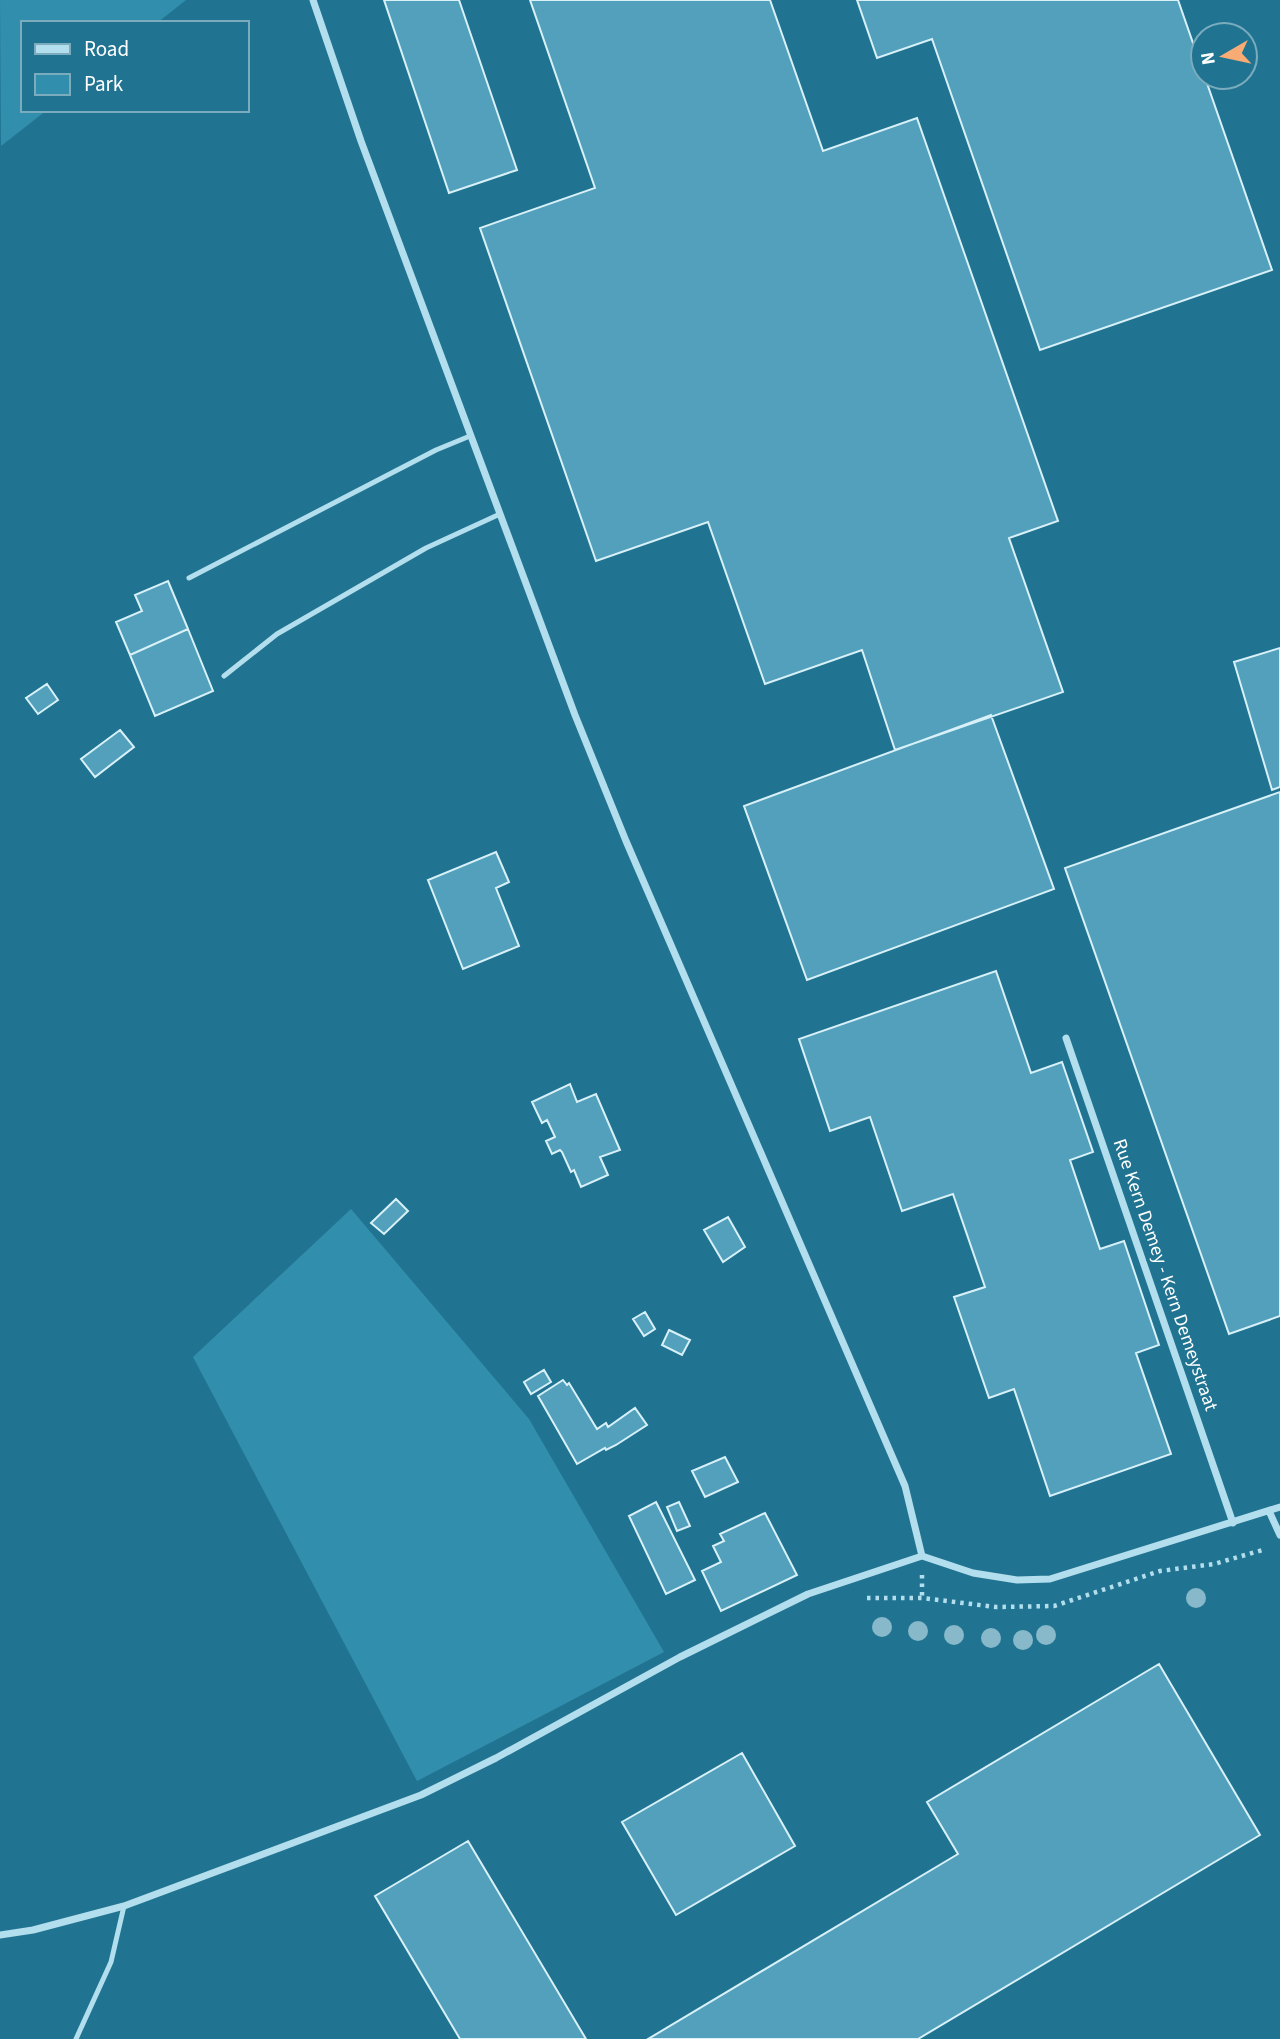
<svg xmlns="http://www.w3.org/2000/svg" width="1280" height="2039" font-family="'Source Sans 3',sans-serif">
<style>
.green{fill:#328ead}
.building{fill:#52a0bb;stroke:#d8f1f9;stroke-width:2}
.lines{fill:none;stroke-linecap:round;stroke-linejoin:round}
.path{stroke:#b3deed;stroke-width:4.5;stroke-dasharray:3.5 5;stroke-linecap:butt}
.service{stroke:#b3deed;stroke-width:5}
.minor{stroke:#b3deed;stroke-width:7}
.tree{fill:#87b9ca}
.labels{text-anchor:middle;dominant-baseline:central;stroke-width:7;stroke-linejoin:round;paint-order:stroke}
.street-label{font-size:19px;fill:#fff;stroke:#217491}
</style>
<rect width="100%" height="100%" fill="#217491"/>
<path class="green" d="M 0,0 L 186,0 L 157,23 L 23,23 L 23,110 L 47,110 L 1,146 Z
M 351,1209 L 529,1419 L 664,1652 L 417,1781 L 193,1357 Z"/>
<path class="building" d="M 384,0 L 459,0 L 517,170 L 449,193 Z
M 530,0 L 770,0 L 823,151 L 917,118 L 1058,521 L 1009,538 L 1063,692 L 895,750 L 862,650 L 765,684 L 708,522 L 596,561 L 480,228 L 595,188 Z
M 857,0 L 1178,0 L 1272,270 L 1040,350 L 932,39 L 877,58 Z
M 168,581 L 188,629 L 130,655 L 116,622 L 142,611 L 135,595 Z
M 188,629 L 213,691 L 155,716 L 130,655 Z
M 1280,648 L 1280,787 L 1272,790 L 1234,662 Z
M 47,684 L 58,700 L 38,714 L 26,698 Z
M 991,715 L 1054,889 L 807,980 L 744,806 Z
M 120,730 L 134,747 L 95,777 L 81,759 Z
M 1280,792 L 1280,1316 L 1229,1334 L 1065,868 Z
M 496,852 L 509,882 L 496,888 L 519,946 L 463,969 L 428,880 Z
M 996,971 L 1031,1073 L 1062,1062 L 1093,1152 L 1070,1160 L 1100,1249 L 1124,1241 L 1159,1345 L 1136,1353 L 1171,1454 L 1050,1496 L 1014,1389 L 989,1398 L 954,1297 L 985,1287 L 953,1194 L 902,1211 L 870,1117 L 830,1131 L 799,1039 Z
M 570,1084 L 577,1102 L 596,1094 L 620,1150 L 600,1157 L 608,1175 L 581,1187 L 574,1170 L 571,1172 L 562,1152 L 560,1150 L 552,1154 L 546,1141 L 555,1137 L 547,1120 L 542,1123 L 532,1102 Z
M 396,1199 L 408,1211 L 384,1234 L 371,1223 Z
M 728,1217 L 745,1247 L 723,1262 L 704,1230 Z
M 645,1312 L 655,1329 L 644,1336 L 633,1319 Z
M 669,1330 L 690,1340 L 682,1355 L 662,1345 Z
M 544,1370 L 551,1382 L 531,1394 L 524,1382 Z
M 563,1380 L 567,1385 L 569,1383 L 597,1429 L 606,1423 L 608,1427 L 635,1408 L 647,1425 L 616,1445 L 606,1450 L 605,1448 L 577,1464 L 538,1396 Z
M 725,1457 L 738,1482 L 705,1497 L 692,1471 Z
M 656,1502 L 695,1580 L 666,1594 L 629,1516 Z
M 679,1502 L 690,1526 L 677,1531 L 667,1507 Z
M 765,1513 L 797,1575 L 721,1611 L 702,1571 L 721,1562 L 713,1546 L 724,1541 L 720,1534 Z
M 1159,1664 L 1260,1835 L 918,2039 L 648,2039 L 958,1854 L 927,1802 Z
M 742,1753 L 795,1846 L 676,1915 L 622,1822 Z
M 468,1841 L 586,2039 L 460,2039 L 375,1896 Z"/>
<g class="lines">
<path class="path" d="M 922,1575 L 922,1598
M 867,1598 L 922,1598 L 996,1607 L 1054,1606 L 1160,1571 L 1214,1564 L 1266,1549"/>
<path class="service" d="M 189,578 L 436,450 L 470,436
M 224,676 L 277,634 L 426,548 L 500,514
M 76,2039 L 111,1962 L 124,1906"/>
<path class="minor" d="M 313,0 L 361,141 L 575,715 L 626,841 L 905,1486 L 922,1556
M 1066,1038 L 1233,1523
M 1269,1511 L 1280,1535
M 922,1556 L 973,1573 L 1017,1580 L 1050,1579 L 1280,1507
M 0,1935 L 33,1930 L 124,1906 L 421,1795 L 496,1758 L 680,1657 L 808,1594 L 922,1556"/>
</g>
<g class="tree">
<circle cx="1196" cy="1598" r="10"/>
<circle cx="882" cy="1627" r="10"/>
<circle cx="918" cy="1631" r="10"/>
<circle cx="954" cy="1635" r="10"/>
<circle cx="1046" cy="1635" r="10"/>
<circle cx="991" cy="1638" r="10"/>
<circle cx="1023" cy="1640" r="10"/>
</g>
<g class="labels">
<g class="street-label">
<text transform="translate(1165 1275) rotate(71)">Rue Kern Demey - Kern Demeystraat</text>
</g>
</g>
<rect x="21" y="21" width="228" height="91" fill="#217491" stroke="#7aacbd" stroke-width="2"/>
<rect x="35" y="44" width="35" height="10" fill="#b3deed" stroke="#7aacbd" stroke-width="2"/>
<text x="84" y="56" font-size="21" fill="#ffffff">Road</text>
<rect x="35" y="74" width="35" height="21" fill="#328ead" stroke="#7aacbd" stroke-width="2"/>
<text x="84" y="91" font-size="21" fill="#ffffff">Park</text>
<g transform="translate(1224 56) rotate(261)"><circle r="33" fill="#217491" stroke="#7aacbd" stroke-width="2"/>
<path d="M0-5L12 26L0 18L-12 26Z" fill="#f9ab75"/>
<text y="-10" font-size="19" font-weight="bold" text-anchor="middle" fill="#ffffff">N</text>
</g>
</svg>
